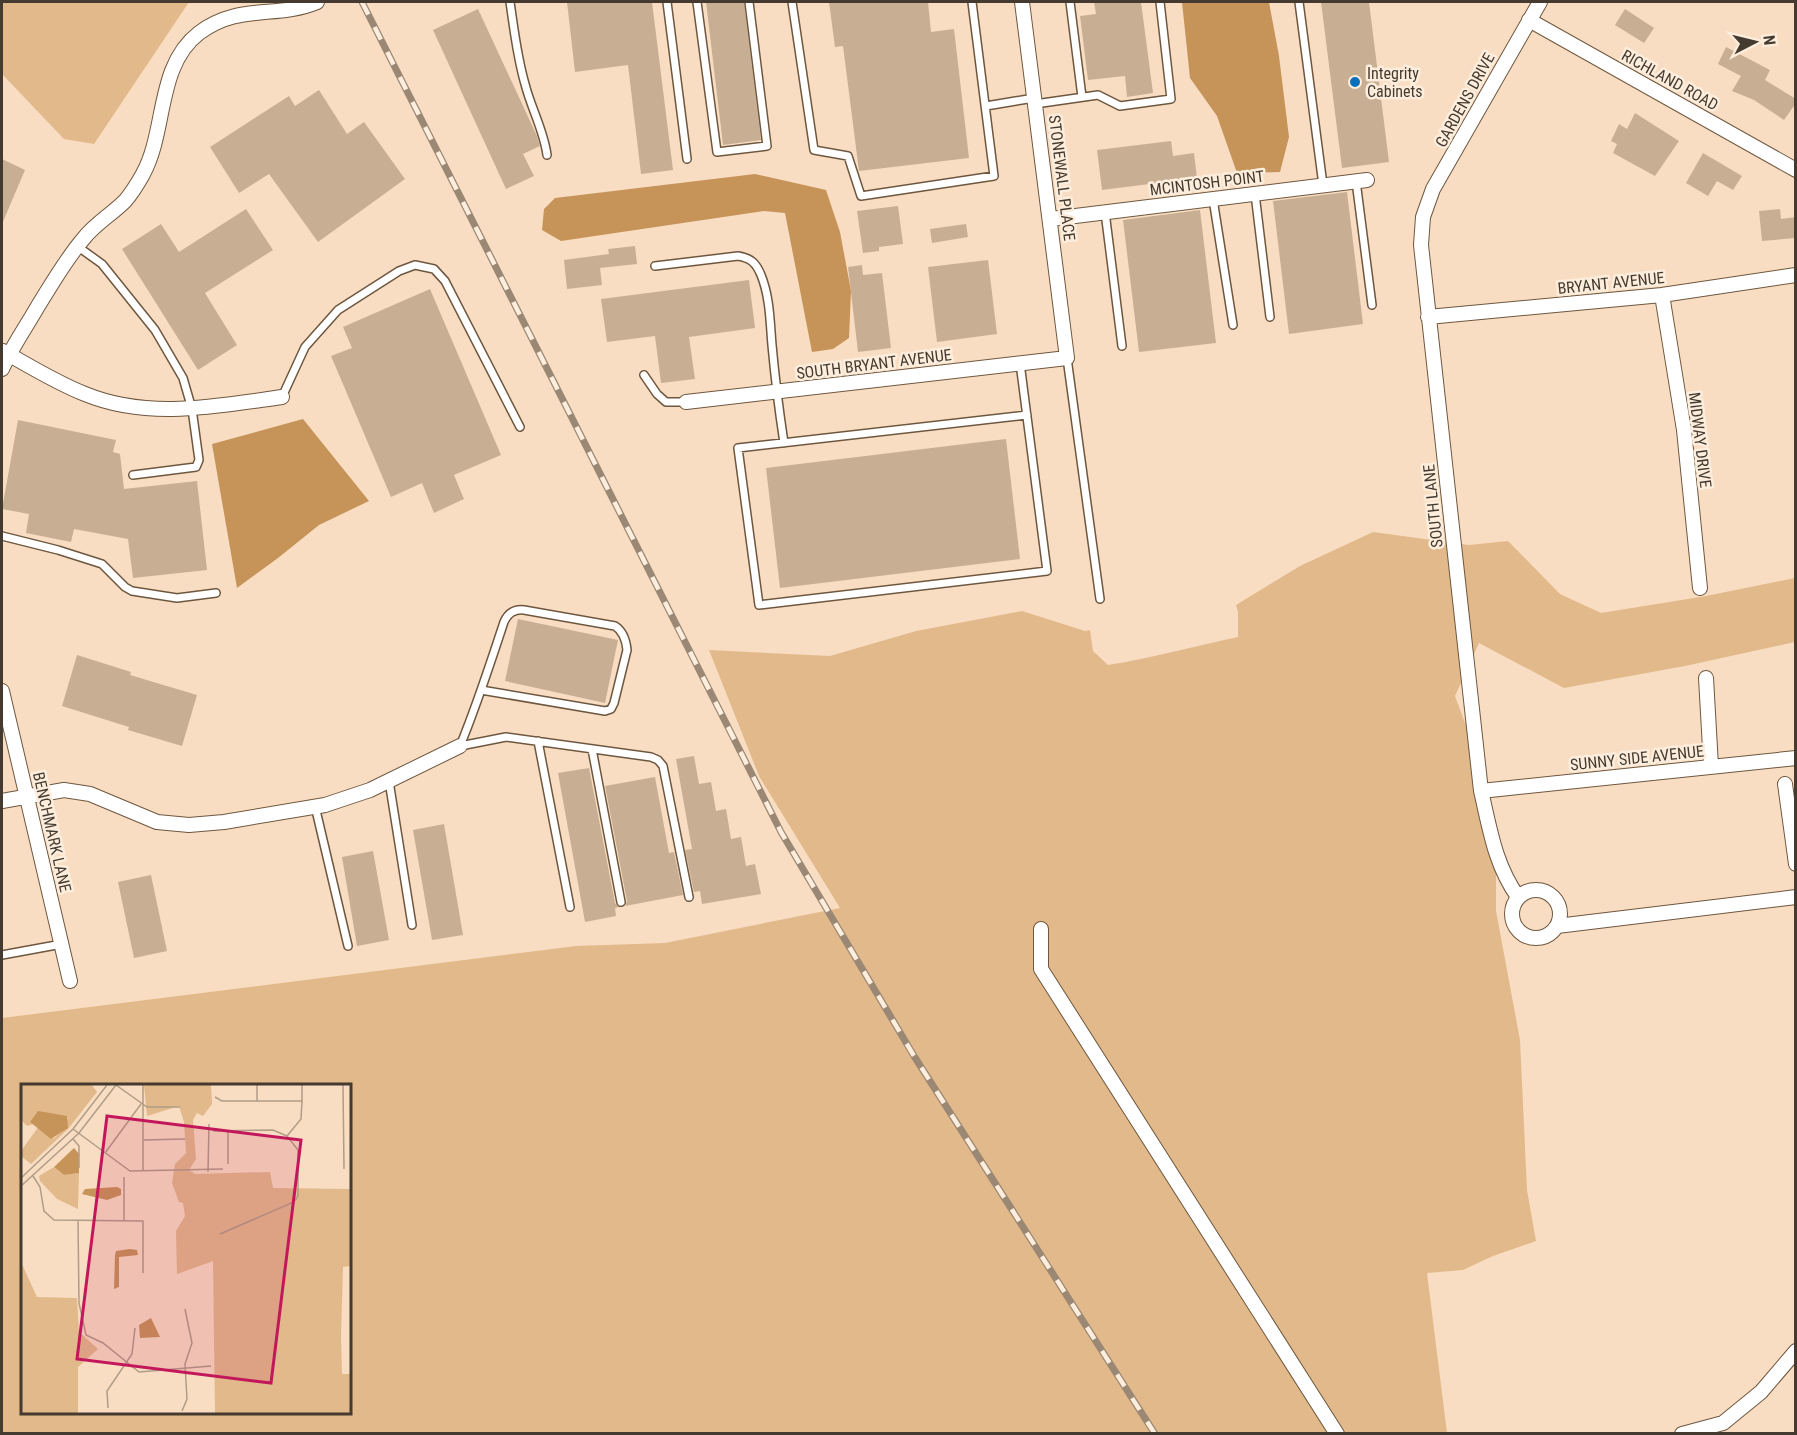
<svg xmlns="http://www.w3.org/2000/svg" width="1797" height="1435" font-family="'Roboto Condensed',sans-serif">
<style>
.green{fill:#e2b98b;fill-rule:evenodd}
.water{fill:#c69459}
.building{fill:#c8af94}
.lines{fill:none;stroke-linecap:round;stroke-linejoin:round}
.lane-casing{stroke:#6e573f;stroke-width:10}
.street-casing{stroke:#6e573f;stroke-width:16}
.lane{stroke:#fff;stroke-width:7}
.street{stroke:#fff;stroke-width:14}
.rail-casing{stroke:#9a8875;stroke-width:7}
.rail{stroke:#fdeddc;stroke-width:4.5;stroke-dasharray:14;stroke-linecap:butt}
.poi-dot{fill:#0b70bc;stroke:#fdeddc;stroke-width:2}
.labels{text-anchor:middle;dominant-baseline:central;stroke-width:5;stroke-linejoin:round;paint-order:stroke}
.poi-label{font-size:16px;fill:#443a2f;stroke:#fdeddc;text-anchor:start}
.street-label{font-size:16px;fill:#443a2f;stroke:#fdeddc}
.inset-road{fill:none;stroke:#b09c87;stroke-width:1.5}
.view{fill:#c2185b;fill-opacity:0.15;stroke:#c2185b;stroke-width:3}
.inset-edge{fill:none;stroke:#443a2f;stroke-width:3}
</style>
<rect width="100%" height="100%" fill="#f8ddc2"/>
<path class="green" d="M 2,2 L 189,2 L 94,144 L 64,139 L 2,74 Z
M 1373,532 L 1469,545 L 1508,541 L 1560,594 L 1601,613 L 1706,596 L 1795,578 L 1795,642 L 1685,666 L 1564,688 L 1479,643 L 1455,696 L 1487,782 L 1496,824 L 1496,911 L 1520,1040 L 1527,1190 L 1536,1241 L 1493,1256 L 1463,1270 L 1427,1273 L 1447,1433 L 2,1433 L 2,1018 L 576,946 L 665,943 L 840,908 L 759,776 L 709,650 L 830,656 L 916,631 L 1022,611 L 1085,631 L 1090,630 L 1093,651 L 1108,665 C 1152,658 1195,646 1238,637 L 1238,612 L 1236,605 L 1300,566 ZM 22,1086 L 350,1086 L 350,1412 L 22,1412 Z"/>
<path class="water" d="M 1182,2 L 1269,2 L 1279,56 L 1289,137 L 1280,172 L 1237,173 L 1217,116 L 1190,78 Z
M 755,174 L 826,190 L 840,232 L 851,291 L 849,338 L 833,349 L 812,352 L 785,213 L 764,211 L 561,241 L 542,230 L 544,209 L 555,198 Z
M 303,419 L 369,501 L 319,525 L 278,558 L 237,588 L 212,444 Z"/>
<path class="building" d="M 567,2 L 652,2 L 673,170 L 641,174 L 628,65 L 575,72 Z
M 706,2 L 744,2 L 761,140 L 723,145 Z
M 829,2 L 928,2 L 931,32 L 954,29 L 969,158 L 859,171 L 843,46 L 835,47 Z
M 1094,2 L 1141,2 L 1153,93 L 1127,97 L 1125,76 L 1088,80 L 1080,16 L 1096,14 Z
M 1321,2 L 1369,2 L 1389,162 L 1342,168 Z
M 478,9 L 537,136 L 540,146 L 523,154 L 534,176 L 506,189 L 433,30 Z
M 1625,9 L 1654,28 L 1644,43 L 1615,25 Z
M 1726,47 L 1770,70 L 1765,80 L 1796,99 L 1796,103 L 1784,120 L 1754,100 L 1732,91 L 1741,76 L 1718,64 Z
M 319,90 L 347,134 L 364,122 L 405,179 L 318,242 L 269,174 L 239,193 L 210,147 L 289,96 L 295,106 Z
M 1635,113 L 1679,141 L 1655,176 L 1613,153 L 1617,144 L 1611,141 L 1619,124 L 1627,129 Z
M 1171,141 L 1173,156 L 1194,153 L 1197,178 L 1102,190 L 1097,150 Z
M 1703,153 L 1742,176 L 1733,190 L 1717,181 L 1708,196 L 1686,183 Z
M 2,159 L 25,170 L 2,224 Z
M 1347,192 L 1363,324 L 1289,334 L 1273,201 Z
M 898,206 L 903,244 L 879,247 L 879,251 L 863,253 L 857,211 Z
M 246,209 L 273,250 L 205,293 L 237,345 L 198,370 L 122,249 L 161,224 L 179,252 Z
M 1780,209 L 1781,219 L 1796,217 L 1796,238 L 1762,241 L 1759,211 Z
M 1200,210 L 1216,343 L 1139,352 L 1123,220 Z
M 966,224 L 968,237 L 932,243 L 930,229 Z
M 635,246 L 637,264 L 600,268 L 602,285 L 567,289 L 564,260 L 609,254 L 608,249 Z
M 988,260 L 997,334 L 937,342 L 928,267 Z
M 862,265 L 863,275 L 882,273 L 891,348 L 858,352 L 848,267 Z
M 749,280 L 755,328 L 689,337 L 695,379 L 661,383 L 655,336 L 607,342 L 601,299 Z
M 430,289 L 501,455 L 454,475 L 464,499 L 434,513 L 422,483 L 391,497 L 331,356 L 352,348 L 343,327 Z
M 18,420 L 116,440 L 113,452 L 120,454 L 124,489 L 197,481 L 207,570 L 133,578 L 128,539 L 74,529 L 71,542 L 26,533 L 29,514 L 2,509 Z
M 1006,439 L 1020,559 L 780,588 L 766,468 Z
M 518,619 L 618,640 L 605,703 L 505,681 Z
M 77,655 L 131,672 L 130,675 L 197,695 L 182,746 L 128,730 L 129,727 L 62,706 Z
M 694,756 L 699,784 L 711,782 L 716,811 L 726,809 L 731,839 L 741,837 L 746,866 L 755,864 L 761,894 L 702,904 L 700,891 L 694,892 L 685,850 L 692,849 L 676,759 Z
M 589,768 L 615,903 L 619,907 L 615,908 L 616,916 L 585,922 L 558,773 Z
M 655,777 L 669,853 L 674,852 L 683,895 L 625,906 L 627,901 L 605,786 Z
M 444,824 L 463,935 L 432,940 L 413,830 Z
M 373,851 L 389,940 L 357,946 L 342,857 Z
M 151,875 L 167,951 L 134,958 L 118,882 Z"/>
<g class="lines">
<defs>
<path id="lane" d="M 510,2 C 514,29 517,57 525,84 C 531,108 544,131 547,155
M 667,2 L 687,159
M 697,2 L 717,152 L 767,146 L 749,2
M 792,2 L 814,150 L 848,156 L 861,196 L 994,176 L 972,2
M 1070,2 L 1082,97
M 1299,2 L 1323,185
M 1035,104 L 1098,95 L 1120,106 L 1171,99 L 1160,2
M 986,106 L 1034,98
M 1356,181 L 1372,305
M 1255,194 L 1270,317
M 1213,199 L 1233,325
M 1105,212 L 1122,346
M 77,246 L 102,264 L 155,330 L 183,378 L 192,409 L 199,460 L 196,467 L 133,475
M 655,266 L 738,256 C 751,258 756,263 761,275 C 770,297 770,322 772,345 C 775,378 779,410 784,443
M 1067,358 L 1100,599
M 1020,363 L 1047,571 L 759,605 L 738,448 L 1027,415
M 644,375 L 657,394 L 666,402 L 686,402
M 282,397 L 305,347 L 338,310 L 399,271 L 415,265 L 434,269 L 445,281 L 520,427
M 2,536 L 58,550 L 102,564 L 125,587 L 132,591 L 177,598 L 216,593
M 538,741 L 570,907
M 460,746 C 477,705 490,664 504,622 C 508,613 514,609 524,610 L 615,626 C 623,631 626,640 627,650 L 614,703 L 611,709 L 605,711 L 481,690
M 460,746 L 506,737 L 651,757 L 658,760 L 663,766 L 689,897
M 592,749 L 621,902
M 389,781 L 412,925
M 315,806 L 348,946
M 2,955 L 62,944"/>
<path id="street" d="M 1529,20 L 1796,170
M 1051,219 L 1367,180
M 1662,295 L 1684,430 L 1700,588
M 1428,317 L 1662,295 L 1796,275
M 3,351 C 29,366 57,383 85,394 C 148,420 217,406 282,397
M 2,369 C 12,347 26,327 38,306 C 53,282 66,259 84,238 C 95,224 112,214 125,201 C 131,194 138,183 143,174 C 167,130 156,66 199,33 C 239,3 276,19 317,2
M 686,402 L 1067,358 L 1022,2
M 1706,678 L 1711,766
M 2,691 L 70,981
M 1785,784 L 1796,864
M 1481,791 L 1796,758
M 2,801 L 64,790 L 90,794 L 157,822 L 189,825 L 224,822 L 325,805 L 370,790 L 460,746
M1512 914a24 24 0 1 1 48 0a24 24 0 1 1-48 0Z
M 1518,897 C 1495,865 1490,829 1481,791 L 1421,245 L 1423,217 L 1433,189 L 1540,2
M 1557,926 L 1796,897
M 1041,929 L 1041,969 L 1337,1434
M 1682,1434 L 1723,1423 L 1761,1392 L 1796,1351"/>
</defs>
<use href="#lane" class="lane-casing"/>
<use href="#street" class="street-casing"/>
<use href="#lane" class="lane"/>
<use href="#street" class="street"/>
<defs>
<path id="rail" d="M 362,2 L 781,832 L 914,1056 L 1155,1434"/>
</defs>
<use href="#rail" class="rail-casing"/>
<use href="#rail" class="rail"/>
</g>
<circle class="poi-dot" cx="1355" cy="82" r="6"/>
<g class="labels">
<g class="poi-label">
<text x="1367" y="73">Integrity<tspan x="1367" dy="18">Cabinets</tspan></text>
</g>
<g class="street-label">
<text transform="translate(1670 80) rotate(29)">RICHLAND ROAD</text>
<text transform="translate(1465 100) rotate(-61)">GARDENS DRIVE</text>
<text transform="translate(1062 178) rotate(83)">STONEWALL PLACE</text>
<text transform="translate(1207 183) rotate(-7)">MCINTOSH POINT</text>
<text transform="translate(1611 283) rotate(-6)">BRYANT AVENUE</text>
<text transform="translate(874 364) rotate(-7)">SOUTH BRYANT AVENUE</text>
<text transform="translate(1700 440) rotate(83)">MIDWAY DRIVE</text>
<text transform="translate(1433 506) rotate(-96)">SOUTH LANE</text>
<text transform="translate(1637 758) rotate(-6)">SUNNY SIDE AVENUE</text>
<text transform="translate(52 832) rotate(77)">BENCHMARK LANE</text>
</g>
</g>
<g transform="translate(21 1084)">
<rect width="330" height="330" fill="#f8ddc2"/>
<path d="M 0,1 L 71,1 L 76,8 L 47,45 L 10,80 L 0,72 L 0,67 L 18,42 L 32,55 L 42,47 L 47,33 L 37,32 L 6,42 L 0,36 ZM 123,1 L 190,1 L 191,20 L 182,32 L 176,29 L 172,36 L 175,75 L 168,86 L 174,90 L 249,88 L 252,104 L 330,105 L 330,182 L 322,183 L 320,253 L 321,290 L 330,290 L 330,329 L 194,329 L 192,177 L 156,190 L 155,147 L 164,132 L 162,119 L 158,118 L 151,99 L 154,80 L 165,69 L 163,38 L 158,22 L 126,32 ZM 33,83 L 43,91 L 58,89 L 57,125 L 36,115 L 19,97 L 18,92 ZM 0,178 L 16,213 L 56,214 L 58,248 L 77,265 L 57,283 L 57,329 L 0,329 Z" fill="#e2b98b"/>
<path d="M 17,27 L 46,32 L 47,44 L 30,55 L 9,38 ZM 53,64 L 58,70 L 58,89 L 43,91 L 33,83 ZM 96,103 L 100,105 L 100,111 L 86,116 L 61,110 L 64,105 ZM 109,165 L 116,166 L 117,171 L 98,173 L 98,203 L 93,205 L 94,171 L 95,167 ZM 130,234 L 139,253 L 119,254 L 118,241 Z" fill="#c69459"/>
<path class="inset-road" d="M 95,1 L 126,23 L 159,23M 122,1 L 122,87M 236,1 L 236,17 L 281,17 L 281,1M 322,1 L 323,85M 194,13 L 201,17 L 236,17M 52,45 L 109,87 L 202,85M 192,47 L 252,46 L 266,52M 52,55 L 58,62 L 58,84M 123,56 L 164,55M 84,69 L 120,20M 207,80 L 207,47M 187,88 L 188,40M 12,92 L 19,103 L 23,127 L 33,136 L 122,137 L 122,189M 103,93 L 103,137M 0,94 L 52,45 L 86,1M 0,102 L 58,49 L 95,1M 57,137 L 58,219 L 65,251 L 82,259 L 118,288 L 190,282M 199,150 L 273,118 L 277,112 L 277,66 L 266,52 L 280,35 L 281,17M 87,324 L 86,307 L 111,270 L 114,244M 161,327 L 166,315 L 164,280 L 171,259 L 164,225"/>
<path class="view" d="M 86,32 L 280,56 L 250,299 L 56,275 Z"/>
<rect width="330" height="330" class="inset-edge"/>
</g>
<rect width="1797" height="1435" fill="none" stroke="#443a2f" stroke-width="6"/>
<g transform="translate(1755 42) rotate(83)" stroke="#fdeddc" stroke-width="4.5" paint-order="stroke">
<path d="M0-4.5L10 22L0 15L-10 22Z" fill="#443a2f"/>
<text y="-9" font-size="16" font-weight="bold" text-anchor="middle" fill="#443a2f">N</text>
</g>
</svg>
